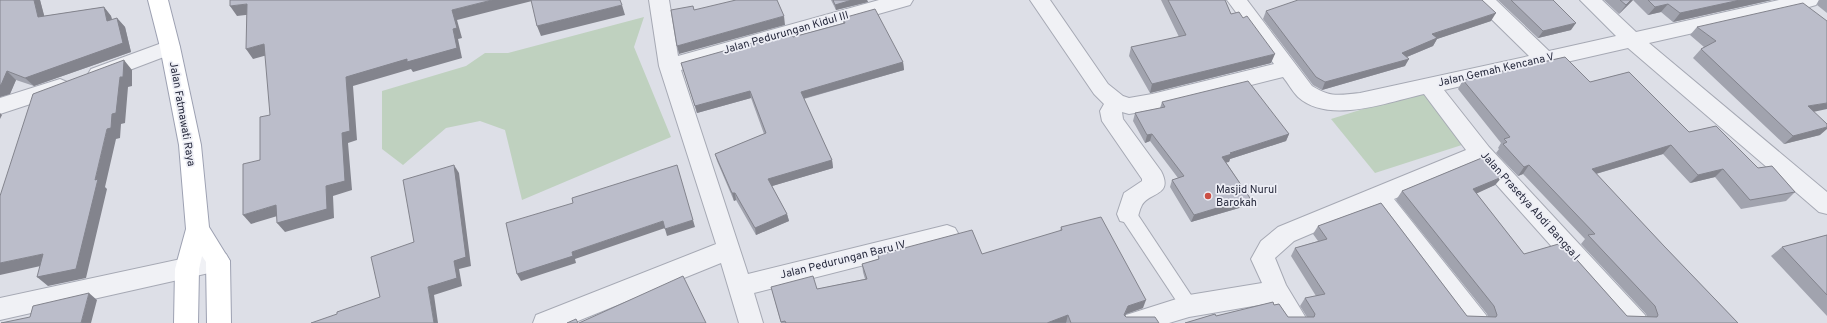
<svg xmlns="http://www.w3.org/2000/svg" width="1827" height="323" font-family="Overpass,sans-serif">
<style>
.green{fill:#bfd1bf}
.lines{fill:none;stroke-linecap:round;stroke-linejoin:round}
.service-casing{stroke:#a6a9b4;stroke-width:2}
.minor-casing{stroke:#a6a9b4;stroke-width:2}
.primary-casing{stroke:#9da1b2;stroke-width:2}
.service{fill:#f0f1f5;fill-rule:evenodd}
.minor{fill:#f0f1f5;fill-rule:evenodd}
.primary{fill:#fff;fill-rule:evenodd}
.wall{fill:#a1a3ae}
.shaded-wall{fill:#83848d}
.building{fill:#bbbdca;stroke:#83848d}
.poi-dot{fill:#cb4f44;stroke:#edeef5;stroke-width:1.5}
.labels{text-anchor:middle;dominant-baseline:central;stroke-width:3.5;stroke-linejoin:round;paint-order:stroke}
.street-label{font-size:11px;fill:#272a3d;stroke:#edeef5}
.poi-label{font-size:11px;fill:#272a3d;stroke:#edeef5;text-anchor:start}
</style>
<rect width="100%" height="100%" fill="#dddfe7"/>
<path class="green" d="M 644,17 L 634,47 L 671,137 L 522,200 L 505,130 L 480,121 L 446,128 L 403,165 L 382,149 L 382,91 L 466,66 L 485,53 L 508,53 Z
M 1421,91 L 1468,143 L 1375,173 L 1331,119 Z"/>
<g class="lines">
<defs>
<path id="service" d="M 1128,208 L 1134,209 L 1195,301 L 1197,306 L 1195,311 L 1189,313 L 1183,311 L 1122,219 L 1120,214 L 1122,209 Z"/>
<path id="minor" d="M 649,0 L 669,0 L 678,56 L 879,0 L 913,0 L 910,5 L 681,70 L 748,274 L 947,225 L 955,228 L 959,235 L 955,242 L 754,293 L 763,323 L 739,323 L 721,263 L 573,323 L 533,323 L 536,315 L 716,244 L 659,66 Z
M 1030,0 L 1050,0 L 1108,84 L 1123,96 L 1129,98 L 1152,94 L 1274,64 L 1227,0 L 1247,0 L 1312,86 C 1331,98 1339,95 1360,93 L 1529,56 L 1477,5 L 1474,0 L 1496,0 L 1549,51 L 1616,36 L 1580,0 L 1602,0 L 1636,32 L 1779,0 L 1819,0 L 1816,5 L 1809,7 L 1649,43 L 1827,192 L 1827,214 L 1819,212 L 1628,48 L 1444,90 L 1489,147 L 1645,315 L 1648,323 L 1620,323 L 1478,164 L 1394,199 L 1486,315 L 1489,323 L 1462,323 L 1374,207 L 1294,241 L 1275,258 L 1286,285 L 1309,323 L 1284,323 L 1271,303 L 1189,317 L 1169,323 L 1123,323 L 1126,315 L 1189,295 L 1262,283 L 1251,259 L 1261,241 L 1278,227 L 1466,150 L 1424,94 C 1388,102 1329,125 1298,97 C 1292,91 1288,83 1283,77 L 1152,110 L 1129,114 L 1122,112 L 1123,119 L 1161,171 C 1174,196 1149,192 1142,205 C 1139,210 1139,216 1136,221 L 1128,223 L 1120,221 L 1117,214 L 1124,193 L 1142,181 L 1142,179 L 1102,121 L 1100,111 L 1104,104 L 1094,94 Z
M 170,40 L 177,42 L 180,47 L 177,52 L 98,82 L 91,79 L 88,74 L 91,69 Z
M 60,79 L 67,82 L 70,87 L 67,92 L 0,114 L 0,98 Z
M 218,251 L 226,254 L 230,261 L 226,268 L 218,271 L 0,320 L 0,298 Z"/>
<path id="primary" d="M 148,0 L 168,0 L 180,47 L 201,145 L 209,227 L 230,261 L 231,323 L 207,323 L 206,262 L 202,256 L 199,269 L 198,323 L 174,323 L 175,269 L 186,229 L 179,145 L 160,47 Z"/>
</defs>
<use href="#service" class="service-casing"/>
<use href="#minor" class="minor-casing"/>
<use href="#primary" class="primary-casing"/>
<use href="#service" class="service"/>
<use href="#minor" class="minor"/>
<use href="#primary" class="primary"/>
</g>
<path class="wall" d="M 0,0 L 40,0 L 44,16 L 104,7 L 111,16 L 112,20 L 117,18 L 125,27 L 131,52 L 34,86 L 16,80 L 10,94 L 0,97 Z
M 831,0 L 867,0 L 868,2 L 836,10 Z
M 1161,0 L 1225,0 L 1231,14 L 1271,63 L 1150,93 L 1129,56 L 1131,47 L 1179,37 Z
M 1498,0 L 1553,0 L 1571,30 L 1538,38 Z
M 1604,0 L 1772,0 L 1673,22 L 1661,12 L 1648,15 L 1633,0 L 1619,14 Z
M 1819,0 L 1827,0 L 1827,13 L 1817,5 Z
M 1266,11 L 1491,21 L 1437,39 L 1433,46 L 1407,57 L 1405,66 L 1322,90 L 1313,85 L 1263,19 Z
M 843,18 L 903,62 L 904,70 L 804,99 L 832,160 L 833,168 L 772,186 L 787,214 L 789,221 L 756,235 L 736,200 L 734,201 L 717,161 L 715,154 L 764,134 L 751,98 L 697,113 L 681,63 L 793,37 L 843,23 Z
M 1697,27 L 1814,112 L 1820,135 L 1784,144 L 1693,58 L 1701,49 L 1704,47 L 1690,35 Z
M 1565,57 L 1590,82 L 1629,72 L 1689,132 L 1716,126 L 1758,168 L 1772,166 L 1795,192 L 1786,201 L 1741,209 L 1715,177 L 1690,183 L 1663,154 L 1596,174 L 1664,246 L 1738,323 L 1185,323 L 1215,314 L 1216,316 L 1273,302 L 1274,305 L 1279,304 L 1288,317 L 1307,317 L 1300,306 L 1305,298 L 1316,296 L 1291,256 L 1295,248 L 1318,241 L 1313,234 L 1318,226 L 1381,203 L 1467,316 L 1488,317 L 1487,314 L 1396,200 L 1402,191 L 1484,157 L 1502,177 L 1495,185 L 1476,193 L 1524,254 L 1562,243 L 1627,316 L 1647,317 L 1646,314 L 1581,244 L 1585,239 L 1523,174 L 1518,176 L 1496,153 L 1499,149 L 1498,148 L 1501,143 L 1458,89 L 1463,80 Z
M 1162,102 L 1289,134 L 1286,141 L 1230,159 L 1229,162 L 1226,162 L 1250,198 L 1246,206 L 1191,222 L 1170,187 L 1172,180 L 1178,178 L 1150,141 L 1145,143 L 1133,121 L 1135,113 L 1160,108 Z
M 1061,227 L 1143,308 L 1126,314 L 1125,316 L 1126,317 L 1159,323 L 781,323 L 771,287 L 817,289 L 865,279 L 863,272 L 862,264 L 878,259 L 878,255 L 982,254 L 1060,231 Z
M 1827,235 L 1827,316 L 1771,256 L 1782,247 Z"/>
<path class="shaded-wall" d="M 34,0 L 40,0 L 47,26 L 38,17 Z
M 492,0 L 536,0 L 457,20 L 462,38 L 458,39 L 462,58 L 413,72 L 411,69 L 353,86 L 357,140 L 348,143 L 352,190 L 333,196 L 334,218 L 285,232 L 277,223 L 326,186 L 342,133 L 346,77 L 453,29 L 452,10 Z
M 852,0 L 867,0 L 868,2 L 836,10 L 835,5 Z
M 1631,0 L 1633,0 L 1619,14 L 1626,5 Z
M 1740,0 L 1772,0 L 1673,22 L 1680,13 Z
M 247,4 L 254,14 L 237,16 L 230,6 Z
M 1668,4 L 1661,12 L 1648,15 L 1655,7 Z
M 622,5 L 625,15 L 541,36 L 537,26 Z
M 104,7 L 111,16 L 115,30 L 107,21 Z
M 1496,13 L 1491,21 L 1437,39 L 1433,46 L 1397,61 L 1402,53 L 1432,34 Z
M 784,16 L 785,25 L 679,54 L 677,46 Z
M 117,18 L 125,27 L 131,52 L 34,86 L 25,78 Z
M 1576,23 L 1571,30 L 1538,38 L 1543,31 Z
M 264,44 L 271,54 L 253,59 L 246,49 Z
M 1275,54 L 1271,63 L 1150,93 L 1152,84 Z
M 1409,59 L 1405,66 L 1322,90 L 1325,82 Z
M 124,60 L 132,70 L 132,86 L 128,87 L 125,123 L 121,124 L 120,138 L 116,139 L 105,187 L 107,189 L 86,278 L 48,286 L 37,277 L 95,180 L 107,129 L 112,114 Z
M 903,62 L 904,70 L 802,99 L 801,92 Z
M 7,71 L 16,80 L 10,94 L 0,97 L 0,85 Z
M 750,91 L 751,98 L 697,113 L 695,106 Z
M 1827,103 L 1827,109 L 1799,115 L 1808,106 Z
M 0,113 L 2,115 L 0,119 Z
M 1827,127 L 1827,129 L 1820,135 L 1784,144 L 1793,136 Z
M 1152,134 L 1150,141 L 1145,143 L 1147,135 Z
M 1289,134 L 1286,141 L 1230,159 L 1229,162 L 1220,164 L 1222,157 L 1230,153 Z
M 1671,145 L 1663,154 L 1585,177 L 1592,169 Z
M 832,160 L 833,168 L 769,187 L 768,179 Z
M 454,165 L 459,173 L 471,266 L 459,269 L 462,286 L 434,295 L 438,323 L 434,323 L 428,287 L 454,261 Z
M 1529,165 L 1523,174 L 1518,176 L 1524,167 Z
M 1723,169 L 1715,177 L 1690,183 L 1698,175 Z
M 1502,177 L 1495,185 L 1467,198 L 1473,189 Z
M 732,193 L 735,193 L 736,200 L 734,201 Z
M 1250,198 L 1246,206 L 1191,222 L 1194,215 Z
M 276,205 L 284,214 L 251,224 L 243,215 Z
M 787,214 L 789,221 L 756,235 L 755,228 Z
M 693,220 L 695,227 L 667,236 L 665,229 Z
M 663,221 L 665,228 L 575,259 L 576,263 L 521,281 L 517,274 L 572,252 Z
M 43,254 L 54,263 L 0,275 L 0,263 Z
M 89,293 L 97,300 L 91,323 L 81,323 Z
M 1146,300 L 1143,308 L 1126,314 L 1122,322 L 1128,306 Z
M 1068,315 L 1066,323 L 1047,323 Z"/>
<path class="building" d="M 0,0 L 34,0 L 38,17 L 104,7 L 107,21 L 117,18 L 123,43 L 25,78 L 7,71 L 1,85 L 0,85 Z
M 230,0 L 492,0 L 452,10 L 457,28 L 453,29 L 457,48 L 407,62 L 407,59 L 346,77 L 350,131 L 342,133 L 345,181 L 326,186 L 327,209 L 277,223 L 276,205 L 243,215 L 243,164 L 260,160 L 260,117 L 270,115 L 264,44 L 246,49 L 247,4 L 230,6 Z
M 531,0 L 620,0 L 622,5 L 537,26 Z
M 736,0 L 777,0 L 784,16 L 677,46 L 671,10 L 693,6 L 694,10 Z
M 833,0 L 852,0 L 835,5 Z
M 1168,0 L 1225,0 L 1231,14 L 1239,12 L 1243,18 L 1247,16 L 1275,54 L 1152,84 L 1131,47 L 1186,35 Z
M 1298,0 L 1482,0 L 1496,13 L 1432,34 L 1437,38 L 1402,53 L 1409,59 L 1325,82 L 1316,77 L 1266,11 Z
M 1511,0 L 1553,0 L 1576,23 L 1543,31 Z
M 1620,0 L 1631,0 L 1626,5 Z
M 1648,0 L 1740,0 L 1680,13 L 1668,4 L 1655,7 Z
M 1803,3 L 1827,21 L 1827,103 L 1808,106 L 1827,124 L 1827,127 L 1793,136 L 1701,49 L 1716,41 L 1697,27 Z
M 875,9 L 903,62 L 801,92 L 832,160 L 768,179 L 787,214 L 755,228 L 735,193 L 732,193 L 715,154 L 766,133 L 750,91 L 695,106 L 681,63 L 791,32 L 793,37 L 845,23 L 843,18 Z
M 1565,57 L 1590,82 L 1629,72 L 1689,132 L 1716,126 L 1758,168 L 1772,166 L 1795,192 L 1750,200 L 1723,169 L 1698,175 L 1671,145 L 1592,169 L 1664,246 L 1738,323 L 1185,323 L 1215,314 L 1216,316 L 1273,302 L 1274,305 L 1279,304 L 1288,317 L 1314,317 L 1315,314 L 1305,298 L 1325,294 L 1295,248 L 1327,239 L 1318,226 L 1381,203 L 1467,316 L 1496,317 L 1497,315 L 1494,306 L 1402,191 L 1484,157 L 1502,177 L 1473,189 L 1524,254 L 1562,243 L 1627,316 L 1657,317 L 1658,315 L 1655,306 L 1588,235 L 1595,234 L 1529,165 L 1524,167 L 1503,144 L 1507,142 L 1504,139 L 1510,137 L 1463,80 Z
M 124,60 L 123,77 L 120,77 L 116,113 L 112,114 L 111,128 L 107,129 L 95,180 L 98,179 L 76,269 L 37,277 L 43,254 L 0,263 L 0,196 L 33,94 Z
M 1248,81 L 1289,134 L 1230,153 L 1232,154 L 1222,157 L 1250,198 L 1194,215 L 1172,180 L 1184,176 L 1152,134 L 1147,135 L 1135,113 L 1165,107 L 1162,102 Z
M 454,165 L 466,257 L 454,261 L 457,278 L 428,287 L 434,323 L 311,323 L 337,314 L 337,312 L 380,297 L 371,257 L 414,242 L 403,180 Z
M 677,165 L 693,220 L 665,229 L 663,221 L 572,252 L 573,256 L 517,274 L 506,223 L 573,203 L 572,198 Z
M 1101,217 L 1146,300 L 1128,306 L 1124,315 L 1126,317 L 1155,317 L 1159,323 L 1071,323 L 1068,315 L 1047,323 L 786,323 L 785,321 L 781,322 L 771,287 L 813,276 L 817,289 L 867,279 L 862,264 L 879,259 L 878,255 L 972,230 L 982,254 L 1062,230 L 1061,227 Z
M 1827,235 L 1827,295 L 1782,247 Z
M 683,276 L 706,323 L 579,323 Z
M 89,293 L 81,323 L 1,323 L 30,317 L 33,306 Z
M 576,319 L 578,323 L 567,323 Z"/>
<circle class="poi-dot" cx="1208" cy="196" r="4"/>
<g class="labels">
<g class="street-label">
<text transform="translate(786 33) rotate(-16)">Jalan Pedurungan Kidul III</text>
<text transform="translate(1496 70) rotate(-13)">Jalan Gemah Kencana V</text>
<text transform="translate(182 114) rotate(80)">Jalan Fatmawati Raya</text>
<text transform="translate(1530 206) rotate(48)">Jalan Prasetya Abdi Bangsa I</text>
<text transform="translate(843 260) rotate(-14)">Jalan Pedurungan Baru IV</text>
</g>
<g class="poi-label">
<text x="1216" y="190">Masjid Nurul<tspan x="1216" dy="13">Barokah</tspan></text>
</g>
</g>
</svg>
